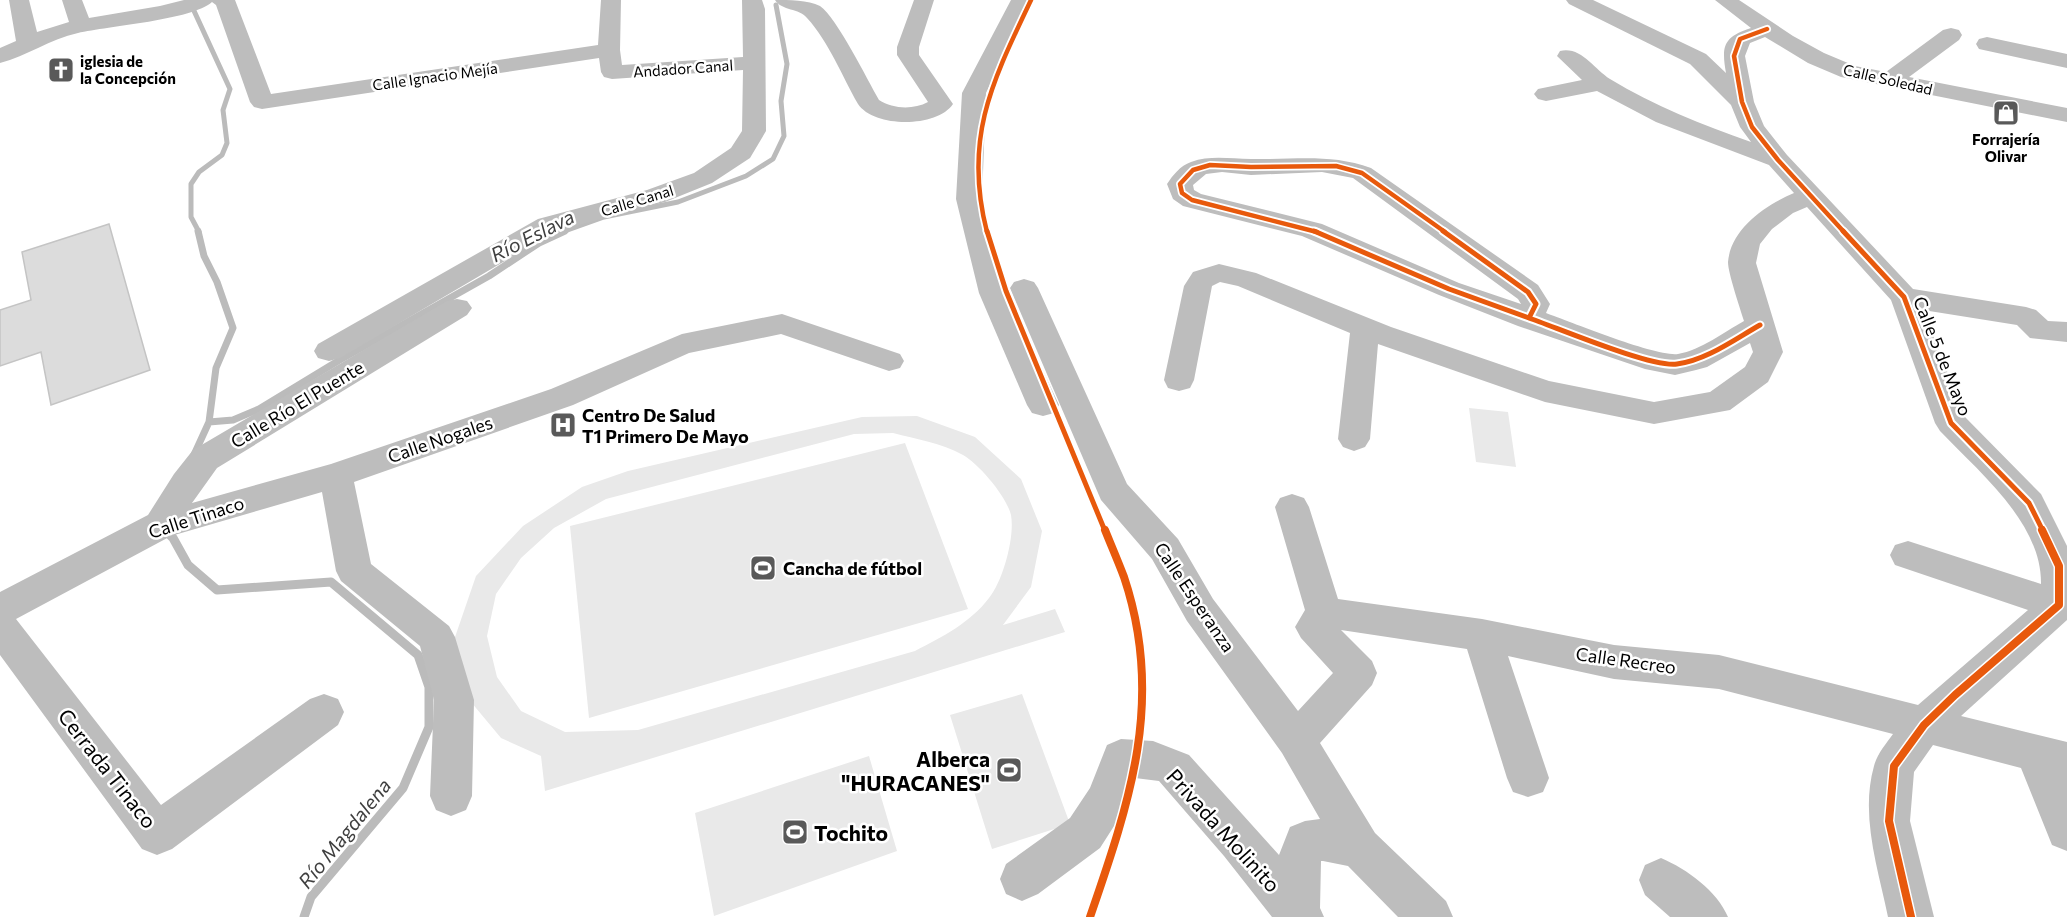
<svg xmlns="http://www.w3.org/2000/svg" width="2067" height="917" font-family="Commissioner,sans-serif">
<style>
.green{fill:#e9e9e9;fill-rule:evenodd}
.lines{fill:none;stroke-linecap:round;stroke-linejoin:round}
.stream-far2{stroke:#bbb;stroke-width:5}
.stream-far1{stroke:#bbb;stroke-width:7}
.stream{stroke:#bbb;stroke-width:9}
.building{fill:#dcdcdc;stroke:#c4c4c4;stroke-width:1.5}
.minor{fill:#bdbdbd;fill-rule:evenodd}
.cycleway-far2-casing{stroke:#fff;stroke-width:8}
.cycleway-far1-casing{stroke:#fff;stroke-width:9}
.cycleway-casing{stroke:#fff;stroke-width:11}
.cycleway-far2{stroke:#e8590c;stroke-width:4.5}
.cycleway-far1{stroke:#e8590c;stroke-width:5}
.cycleway{stroke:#e8590c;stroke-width:8}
.labels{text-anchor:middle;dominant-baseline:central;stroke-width:5;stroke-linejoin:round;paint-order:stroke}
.far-poi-label{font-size:15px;font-weight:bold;fill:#000;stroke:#fff;text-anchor:start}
.far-street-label{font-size:15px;fill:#000;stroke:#fff}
.street-label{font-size:18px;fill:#000;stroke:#fff}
.poi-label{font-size:18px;font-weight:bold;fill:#000;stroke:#fff;text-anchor:start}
.water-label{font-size:20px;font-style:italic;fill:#3f3f3f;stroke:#fff}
.near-poi-label{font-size:21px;font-weight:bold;fill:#000;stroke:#fff;text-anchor:end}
.near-street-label{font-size:21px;fill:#000;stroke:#fff}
</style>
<rect width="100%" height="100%" fill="#fff"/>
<path class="green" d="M 1469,408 L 1508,412 L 1516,467 L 1476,462 Z
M 917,416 L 975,437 L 1021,479 L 1042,531 L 1031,587 L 1003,625 L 1055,609 L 1065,632 L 545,791 L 541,756 L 501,738 L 466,696 L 454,640 L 476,576 L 523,526 L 582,487 L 628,471 L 862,417 ZM 893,433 C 916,439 941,443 963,455 C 979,464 1007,497 1011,515 C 1015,537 1003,581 989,598 C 970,623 942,637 915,651 L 638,730 L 565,732 L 521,711 L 497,677 L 487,636 L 496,594 L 521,558 L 554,528 L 606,499 L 854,434 Z
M 905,443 L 968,609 L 589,718 L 570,526 Z
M 1022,694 L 1070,824 L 992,849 L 950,715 Z
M 869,756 L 897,851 L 714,916 L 695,813 Z"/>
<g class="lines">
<path class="stream-far2" d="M 189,0 L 230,89 L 223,110 L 227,143 L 222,155 L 199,172 L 191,184 L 191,217 L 199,232
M 562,232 L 604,217 L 678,202 L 746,176 L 773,159 L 784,136 L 781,101 L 787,64 L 776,5"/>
<path class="stream-far1" d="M 209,422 L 233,420 L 259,409 L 338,361 L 489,276 L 539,243 L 565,231
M 193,457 L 209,422 L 216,368 L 233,328 L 217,282 L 204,256 L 198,231
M 164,529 L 166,531"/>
<path class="stream" d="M 165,530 L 173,538 L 188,565 L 217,590 L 331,582 L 418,655 L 429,687 L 429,727 L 403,788 L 311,897 L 304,917"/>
</g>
<path class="building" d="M 109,224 L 150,370 L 51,405 L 41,352 L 0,366 L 0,310 L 31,300 L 22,252 Z"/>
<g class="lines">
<path class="minor" d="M 9,0 L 29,0 L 37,32 L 69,22 L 62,0 L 82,0 L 89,18 L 160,6 L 184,0 L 235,0 L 271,94 L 598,45 L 601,0 L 621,0 L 620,50 L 622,65 L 743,57 L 742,0 L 762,0 L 765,9 L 766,131 L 750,158 L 712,183 L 665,202 L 556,231 L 340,358 L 329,361 L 318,358 L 314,351 L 318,344 L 538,219 L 647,190 L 694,173 L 731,148 L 742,131 L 743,70 L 612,79 L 604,77 L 601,72 L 599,58 L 262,109 L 254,107 L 250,102 L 216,5 L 212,2 C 192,20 108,26 78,33 C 50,39 27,56 0,63 L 0,48 L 16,41 Z
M 775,0 C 789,0 808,0 820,6 C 837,18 867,79 879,100 C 893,109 913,110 928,102 L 897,55 L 897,47 L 914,0 L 934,0 L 919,47 L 919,55 L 953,104 C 937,128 874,128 858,104 C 842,76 829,42 807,18 C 799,8 782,11 775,0 Z
M 1011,0 L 1031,0 L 986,93 L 982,199 L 1007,293 L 1059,405 L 1054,413 L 1043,416 L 1032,413 L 1027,405 L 979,293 L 956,199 L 962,93 Z
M 1566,0 L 1593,0 L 1706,54 L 1726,73 C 1721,45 1724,37 1751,28 L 1715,0 L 1739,0 L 1793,36 L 1824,53 L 1855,66 L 1886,72 L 1943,30 L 1951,28 L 1959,30 L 1962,35 L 1959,40 L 1909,77 L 2067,108 L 2067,122 L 1841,77 L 1808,63 L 1765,37 L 1750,43 L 1745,56 L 1754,102 L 1764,126 L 1787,155 L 1913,289 L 2026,307 L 2036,310 L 2048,321 L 2067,322 L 2067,342 L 2030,338 L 2017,325 L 1923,310 L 1965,417 L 2041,494 L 2067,546 L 2067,620 L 1961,716 L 2067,742 L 2067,851 L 2052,845 L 2021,768 L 1933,745 L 1914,772 L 1910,821 L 1934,917 L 1888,917 C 1878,868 1860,816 1874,766 C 1877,754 1886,744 1893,734 L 1719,689 L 1614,679 L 1508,656 L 1549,778 L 1543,792 L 1528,797 L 1513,792 L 1507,778 L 1467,649 L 1341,630 L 1372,661 L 1377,673 L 1372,685 L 1320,743 L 1375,833 L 1446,901 L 1453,917 L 1398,917 L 1348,866 L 1323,861 L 1321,861 L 1320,908 L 1324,917 L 1272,917 L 1224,856 L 1159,781 L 1135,778 L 1123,812 L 1100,848 L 1038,894 L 1022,901 L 1006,894 L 1000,879 L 1006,864 L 1070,818 L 1090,788 L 1107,745 L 1121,739 L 1153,741 L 1189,755 L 1279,855 L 1290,827 L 1305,821 L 1320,819 L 1282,753 L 1187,621 L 1152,559 L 1101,500 L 1010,288 L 1014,282 L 1024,279 L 1034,282 L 1038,288 L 1127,484 L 1178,539 L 1213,599 L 1298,711 L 1333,673 L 1301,638 L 1295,627 L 1305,610 L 1275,507 L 1280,498 L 1292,494 L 1304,498 L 1309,507 L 1338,599 L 1482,619 L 1614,645 L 1719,655 L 1918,705 L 2028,610 L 1895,565 L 1890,555 L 1895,545 L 1908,541 L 2041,584 C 2042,523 1979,472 1940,431 L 1935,423 L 1891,300 L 1807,207 L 1793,213 L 1772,229 L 1760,244 L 1756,263 L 1783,352 L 1768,382 L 1730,410 L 1654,424 L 1545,402 L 1378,344 L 1370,439 L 1365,447 L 1354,451 L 1343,447 L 1338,439 L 1350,333 L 1238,286 L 1220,282 L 1212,286 L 1194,380 L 1190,388 L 1179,391 L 1168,388 L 1164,380 L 1184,286 L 1193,272 L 1219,264 L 1256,273 L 1391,327 L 1549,381 L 1654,402 L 1710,392 L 1745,367 L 1753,352 L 1750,343 L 1707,367 L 1696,370 L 1675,375 L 1645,369 L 1518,326 L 1439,295 L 1302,236 L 1183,206 L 1173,199 L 1167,184 C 1173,175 1180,166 1191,162 C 1211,155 1230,159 1251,159 C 1293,160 1330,153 1371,168 L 1538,285 L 1550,304 L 1546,313 C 1571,322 1656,357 1678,354 C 1701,350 1724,332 1744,321 C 1740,308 1728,273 1728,262 C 1731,228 1766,205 1794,193 L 1769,165 L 1656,122 L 1597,91 L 1546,101 L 1538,99 L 1534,94 L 1538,89 L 1582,80 L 1557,56 L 1560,51 C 1581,46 1594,69 1610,79 C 1654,106 1703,125 1751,142 L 1740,127 L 1731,105 L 1690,64 L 1569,4 ZM 1222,172 L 1251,175 L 1322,172 L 1353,178 L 1518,299 L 1521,304 L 1459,283 L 1322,224 L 1201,194 L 1194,190 L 1193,185 L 1206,174 Z
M 1987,37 L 2067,54 L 2067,68 L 1979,49 L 1976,44 L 1979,39 Z
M 457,299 L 467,301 L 472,308 L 467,315 L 217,468 L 192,503 L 331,464 L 551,389 L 682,334 L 782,314 L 900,354 L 904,361 L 900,368 L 889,371 L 781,334 L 689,353 L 573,405 L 354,482 L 371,564 L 449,626 L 455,637 L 474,700 L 472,796 L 466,810 L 451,816 L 436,810 L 430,796 L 434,700 L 420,646 L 341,581 L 336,571 L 322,492 L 171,536 L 16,619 L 161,805 L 310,699 L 324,694 L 338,699 L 344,712 L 338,725 L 172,849 L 157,855 L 142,849 L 0,655 L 0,592 L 148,515 L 174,474 L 193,450 L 447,301 Z
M 1661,858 C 1687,869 1717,891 1728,917 L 1670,917 L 1645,895 L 1639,880 L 1645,865 Z"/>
<defs>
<path id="cycleway-far2" d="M 1767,29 L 1740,39 L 1734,56 L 1742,102 L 1752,127 L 1778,160 L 1844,232
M 987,232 C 963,139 992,82 1031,0
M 1317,232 L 1192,200 L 1182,193 L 1180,184 L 1193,170 L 1210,165 L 1251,167 L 1336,166 L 1362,173 L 1445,232"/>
<path id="cycleway-far1" d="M 987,231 L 1006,291 L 1105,531
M 1314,231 L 1449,289 L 1529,318
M 1443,231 L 1528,292 L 1536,304 L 1529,318
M 1843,231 L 1904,297 L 1951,423 L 2029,503 L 2043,531
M 1529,318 C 1558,328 1652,368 1677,364 C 1707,360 1735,339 1760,325"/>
<path id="cycleway" d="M 1090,917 C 1130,801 1165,699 1124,577 C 1118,561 1111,545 1105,530
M 1911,917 L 1889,821 L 1894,766 L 1924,725 L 1955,695 L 2059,605 L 2059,566 L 2042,530"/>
</defs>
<use href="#cycleway-far2" class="cycleway-far2-casing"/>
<use href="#cycleway-far1" class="cycleway-far1-casing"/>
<use href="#cycleway" class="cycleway-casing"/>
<use href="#cycleway-far2" class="cycleway-far2"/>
<use href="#cycleway-far1" class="cycleway-far1"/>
<use href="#cycleway" class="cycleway"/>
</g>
<defs>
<symbol id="church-square" viewBox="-11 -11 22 22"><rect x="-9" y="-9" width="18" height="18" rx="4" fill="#595959" stroke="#fff"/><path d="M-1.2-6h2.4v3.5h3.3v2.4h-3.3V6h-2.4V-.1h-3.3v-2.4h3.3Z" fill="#fff"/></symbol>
<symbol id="shop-square" viewBox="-11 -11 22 22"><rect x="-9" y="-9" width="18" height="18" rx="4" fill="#595959" stroke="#fff"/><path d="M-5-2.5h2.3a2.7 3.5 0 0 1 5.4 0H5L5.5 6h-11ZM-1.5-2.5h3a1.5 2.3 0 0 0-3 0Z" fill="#fff"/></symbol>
<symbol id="hospital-square" viewBox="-11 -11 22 22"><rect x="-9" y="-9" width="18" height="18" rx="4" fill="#595959" stroke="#fff"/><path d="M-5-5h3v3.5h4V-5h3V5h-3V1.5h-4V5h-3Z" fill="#fff"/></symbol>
<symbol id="stadium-square" viewBox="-11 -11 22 22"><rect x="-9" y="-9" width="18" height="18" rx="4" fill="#595959" stroke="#fff"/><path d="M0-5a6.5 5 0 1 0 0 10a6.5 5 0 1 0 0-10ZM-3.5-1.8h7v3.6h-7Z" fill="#fff"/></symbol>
</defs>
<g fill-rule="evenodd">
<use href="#church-square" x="46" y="55" width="30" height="30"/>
<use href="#shop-square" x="1991" y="98" width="30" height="30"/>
<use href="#hospital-square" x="548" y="410" width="30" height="30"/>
<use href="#stadium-square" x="748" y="553" width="30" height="30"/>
<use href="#stadium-square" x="994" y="755" width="30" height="30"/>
<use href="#stadium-square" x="780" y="817" width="30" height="30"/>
</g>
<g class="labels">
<g class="far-poi-label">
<text x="80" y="61">iglesia de<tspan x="80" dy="17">la Concepción</tspan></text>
<text x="2006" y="139" text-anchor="middle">Forrajería<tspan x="2006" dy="17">Olivar</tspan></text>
</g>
<g class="far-street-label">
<text transform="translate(683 68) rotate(-4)">Andador Canal</text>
<text transform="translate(435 76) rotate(-8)">Calle Ignacio Mejía</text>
<text transform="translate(1888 79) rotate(13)">Calle Soledad</text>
<text transform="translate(637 200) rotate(-17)">Calle Canal</text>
</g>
<g class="street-label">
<text transform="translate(1943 356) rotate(68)">Calle 5 de Mayo</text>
<text transform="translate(297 404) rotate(-31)">Calle Río El Puente</text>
<text transform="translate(440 439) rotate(-19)">Calle Nogales</text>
<text transform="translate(196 517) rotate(-18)">Calle Tinaco</text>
<text transform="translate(1195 597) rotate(56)">Calle Esperanza</text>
<text transform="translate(1626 660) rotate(8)">Calle Recreo</text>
</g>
<g class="poi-label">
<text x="582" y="415">Centro De Salud<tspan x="582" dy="21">T1 Primero De Mayo</tspan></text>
<text x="783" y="568">Cancha de fútbol</text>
</g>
<g class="water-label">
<text transform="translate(532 235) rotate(-27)">Río Eslava</text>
<text transform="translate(344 833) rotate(-51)">Río Magdalena</text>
</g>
<g class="near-poi-label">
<text x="990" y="758">Alberca<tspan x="990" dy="24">"HURACANES"</tspan></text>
<text x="814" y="832" text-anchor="start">Tochito</text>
</g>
<g class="near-street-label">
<text transform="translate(108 768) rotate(52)">Cerrada Tinaco</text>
<text transform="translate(1224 830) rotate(48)">Privada Molinito</text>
</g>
</g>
</svg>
